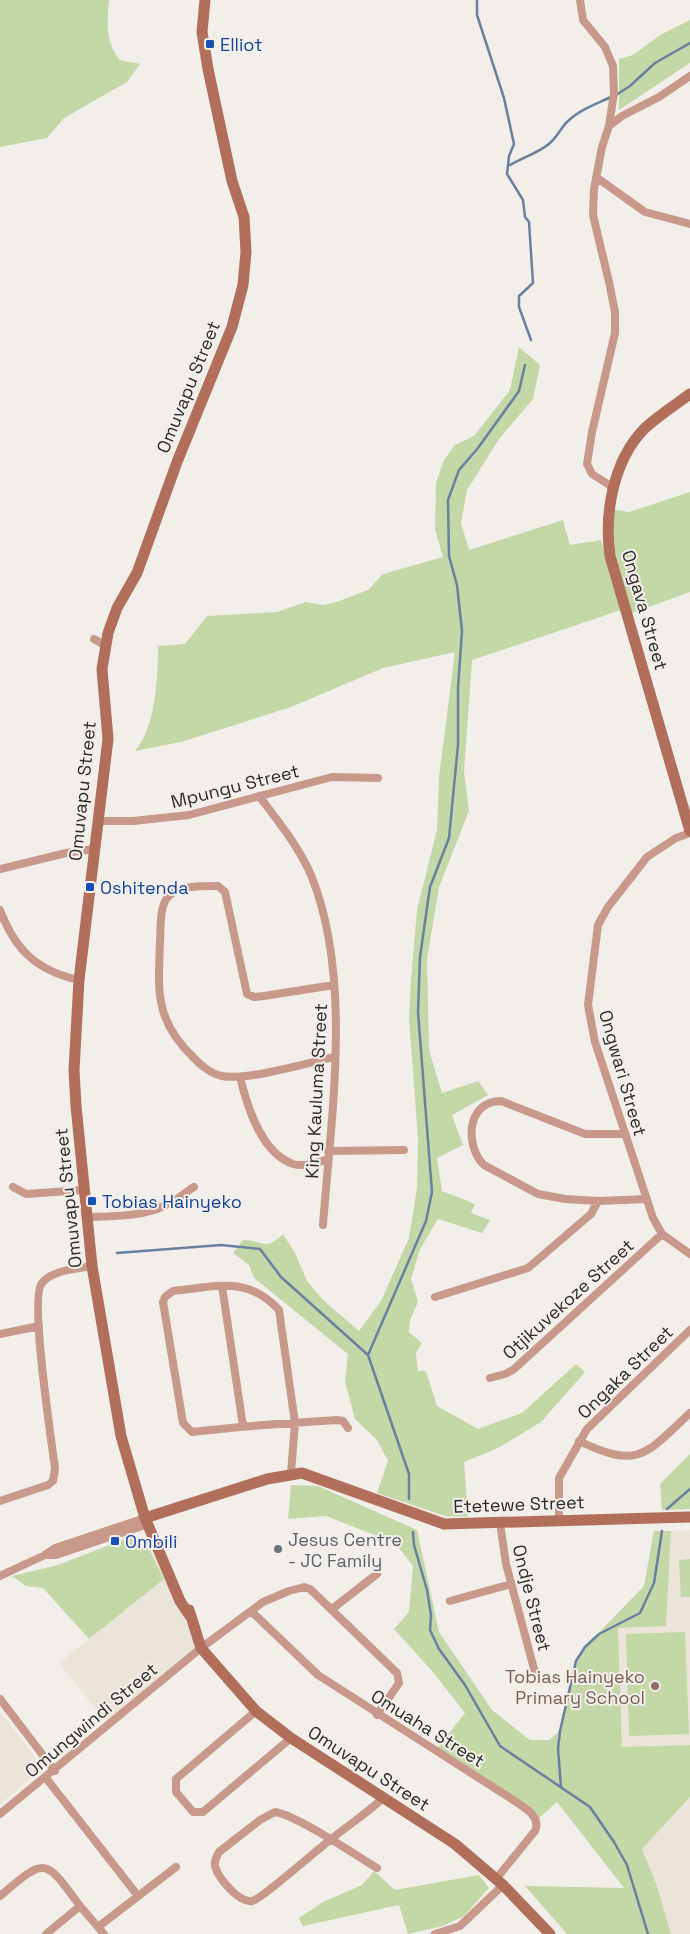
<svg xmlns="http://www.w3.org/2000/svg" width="690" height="1934" font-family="'Space Grotesk',sans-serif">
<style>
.built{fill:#ebe4d8}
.green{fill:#c3d7a7}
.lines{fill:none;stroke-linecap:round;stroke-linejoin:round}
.stream{stroke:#6a809f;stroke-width:2.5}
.street{stroke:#c8998b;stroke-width:8}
.secondary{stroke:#b16e5a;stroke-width:11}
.transit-dot{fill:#1a4fb4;stroke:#f2efea;stroke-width:2}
.worship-dot{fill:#6b7280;stroke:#f2efea;stroke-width:2}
.education-dot{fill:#8d6e63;stroke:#f2efea;stroke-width:2}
.labels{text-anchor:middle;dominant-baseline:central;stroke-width:4;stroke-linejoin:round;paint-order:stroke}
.transit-label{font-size:18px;fill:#164399;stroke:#f2efea;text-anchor:start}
.street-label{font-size:18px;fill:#2d2b29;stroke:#f2efea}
.worship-label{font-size:18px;fill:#5b616d;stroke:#f2efea;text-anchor:start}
.education-label{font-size:18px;fill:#785e54;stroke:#f2efea;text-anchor:end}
</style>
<rect width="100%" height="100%" fill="#f2efea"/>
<path class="built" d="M 690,1530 L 690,1745 L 622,1748 L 618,1628 L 666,1626 L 671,1531 Z
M 164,1579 L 200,1649 L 107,1723 L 59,1663 Z
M 0,1712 L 44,1768 L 0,1804 Z
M 690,1797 L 690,1934 L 671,1934 L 657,1886 L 642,1849 Z"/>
<path class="green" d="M 0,0 L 109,0 C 107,23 105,41 120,60 L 140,64 L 127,82 L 64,118 L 47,138 L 0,147 Z
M 690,20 L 690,63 L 619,110 L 619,59 L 633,55 L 660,35 Z
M 519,347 L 540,365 L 533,399 L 499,439 L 467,490 L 461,523 L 469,550 L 563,520 L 570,545 L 601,540 L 621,610 L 472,660 L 464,772 L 469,811 L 439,887 L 427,959 L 429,1050 L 442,1093 L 478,1081 L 488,1095 L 452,1115 L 463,1145 L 437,1158 L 442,1191 L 475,1204 L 471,1213 L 490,1220 L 482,1233 L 438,1219 L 420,1249 L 411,1279 L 418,1302 L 410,1320 L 409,1332 L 422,1343 L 416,1353 L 418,1371 L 426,1371 L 437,1406 L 478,1429 L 522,1413 L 576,1364 L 585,1372 L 541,1422 L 498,1448 L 464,1462 L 468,1517 L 445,1516 L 377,1493 L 388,1461 L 377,1440 L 355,1419 L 345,1382 L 348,1354 L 254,1278 L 249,1265 L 233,1253 L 243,1240 C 264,1240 265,1252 283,1234 L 295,1253 L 307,1281 L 323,1300 L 359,1331 L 381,1301 L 409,1238 L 417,1188 L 418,1139 L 409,1017 L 411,980 L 417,910 L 437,830 L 439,777 L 455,652 L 383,668 L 291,707 L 181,742 L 135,751 C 156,727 158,676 158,646 L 185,644 L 207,616 L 277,612 L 306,602 L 323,605 L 334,603 L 368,590 L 383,574 L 443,557 L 435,529 L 436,483 L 444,460 L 455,445 L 474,436 L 510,390 Z
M 690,492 L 690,592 L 627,615 L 610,556 L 609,509 L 629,512 Z
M 690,1454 L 690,1509 L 662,1510 L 660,1484 Z
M 291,1485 L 318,1486 L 417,1530 L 439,1632 L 492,1710 L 530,1740 L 549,1740 L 560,1731 L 576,1661 L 585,1647 L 644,1586 L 654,1531 L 671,1531 L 666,1626 L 618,1628 L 622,1747 L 690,1745 L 690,1797 L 642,1849 L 657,1886 L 671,1934 L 567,1934 L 525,1886 L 624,1888 L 557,1802 L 536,1821 L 534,1816 L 435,1751 L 465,1713 L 433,1672 L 394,1629 L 409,1612 L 413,1566 L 396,1544 L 367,1532 L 326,1516 L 288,1519 Z
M 130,1537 L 147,1544 L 164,1579 L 89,1639 L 43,1588 L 26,1586 L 12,1576 L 58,1565 Z
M 690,1559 L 690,1597 L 681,1597 L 679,1560 Z
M 685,1632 L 689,1734 L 629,1736 L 626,1634 Z
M 374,1871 L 395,1890 L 479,1875 L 489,1888 L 464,1916 L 443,1926 L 408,1934 L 399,1905 L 303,1926 L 299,1918 L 323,1902 L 362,1885 Z"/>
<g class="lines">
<path class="stream" d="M 477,0 L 477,15 L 504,98 L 514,144 L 509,156 L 507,174 L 523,200 L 525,217 L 529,222 L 533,283 L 519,296 L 519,307 L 531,340
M 616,95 L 630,86 L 655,63 L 690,43
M 510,165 C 523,157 539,153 550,143 C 557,137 561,128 567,122 C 579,110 596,104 611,97
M 117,1253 L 221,1245 L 260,1249 L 281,1277 L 368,1355 L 409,1474 L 409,1499
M 368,1355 L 426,1221 L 432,1192 L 418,1012 L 420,957 L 430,887 L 449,838 L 458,745 L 458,688 L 462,631 L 457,585 L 449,556 L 448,500 L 459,470 L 478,448 L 519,391 L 525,365
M 667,1509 L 690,1489
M 413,1532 L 414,1545 L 427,1590 L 431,1615 L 430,1630 L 439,1649 L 465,1685 L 500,1746 L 590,1807 L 614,1842 L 627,1865 L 648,1934
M 561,1787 L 558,1749 L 560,1731 L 576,1661 L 585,1647 L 599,1634 L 640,1613 L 654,1583 L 662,1531"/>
<path class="street" d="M 580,0 L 583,20 L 605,47 L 613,66 L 614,93 L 609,126
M 596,177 L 645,212 L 690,224
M 614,488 L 592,474 L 587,464 L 592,432 L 615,333 L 615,312 L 609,282 L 593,215 L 594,189 L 602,147 L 609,126 L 622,116 L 659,97 L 690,76
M 94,639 L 106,646
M 259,796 C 278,821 299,847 311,875 C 353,978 331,1116 323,1225
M 97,821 L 133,821 L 189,815 L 332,777 L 378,778
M 690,833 L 676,838 L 647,857 L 608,907 L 598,925 L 588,1005 L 595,1042 L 653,1218 L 662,1234 L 690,1254
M 0,869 L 66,853 L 94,849
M 0,910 C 15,950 37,971 79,980
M 334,985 L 264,996 L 254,997 L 247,994 L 225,892 L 218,886 C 203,886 177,885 167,898 C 159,909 161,930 160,943 C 158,992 155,1021 194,1058 C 201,1066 212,1074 222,1076 C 246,1081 308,1063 334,1057
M 240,1077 C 247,1106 261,1153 293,1164 C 304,1167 318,1163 328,1159
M 625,1134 L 585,1134 L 501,1101 C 467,1101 464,1145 484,1165 L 538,1194 L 565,1199 L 598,1201 L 647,1199
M 328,1151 L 404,1150
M 13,1187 L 26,1194 L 84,1190
M 86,1217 C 112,1216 140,1217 164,1206 C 175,1202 184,1193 194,1187
M 222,1286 L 243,1426
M 435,1297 L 528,1268 L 591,1214 L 598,1201
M 0,1334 L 39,1326
M 490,1378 L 505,1374 L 513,1370 L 662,1234
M 579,1441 C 639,1470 646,1454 690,1413
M 291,1473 L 295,1423 L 279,1310 C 247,1275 216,1287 173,1291 L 165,1297 L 163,1302 L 183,1423 L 192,1432 C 240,1426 288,1423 337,1420 L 343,1421 L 348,1428
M 0,1501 L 48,1485 L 53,1481 L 55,1469 C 52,1443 29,1297 42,1283 C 52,1270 77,1269 92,1266
M 559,1520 L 559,1478 L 587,1429 L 690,1330
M 500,1523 L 506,1564 L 537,1680
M 45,1555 L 56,1555 L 148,1524
M 0,1576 L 45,1555 L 55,1548 L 145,1518
M 450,1601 L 511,1584
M 332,1609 L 377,1574
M 251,1611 L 318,1675 L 510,1798 C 521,1806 542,1815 535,1831 L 496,1879
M 0,1699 L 55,1771
M 256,1711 L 176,1779 L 176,1792 L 193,1812 L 203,1812 L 291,1738
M 46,1778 L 138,1896
M 0,1814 L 201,1648 L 263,1602 L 289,1591 L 304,1587 L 310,1589 L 397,1673 L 399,1683 L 377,1715
M 377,1868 C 354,1854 298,1816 275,1812 L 260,1820 L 219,1852 C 217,1856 214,1860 215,1866 C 218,1878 239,1903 252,1901 C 260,1900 318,1849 330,1840 C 347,1826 366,1814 382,1799
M 0,1896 C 46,1857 44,1857 80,1906 L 46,1934
M 80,1906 L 104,1934
M 98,1927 L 176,1867
M 435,1934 L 460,1926 L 503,1885"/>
<path class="secondary" d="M 690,394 C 675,405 658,416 644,429 C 613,461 604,514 610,556 L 690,831
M 145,1518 L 267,1479 L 302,1473 L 444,1524 L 690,1517
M 189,1610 L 201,1648 L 256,1711 L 291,1738 L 455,1844 L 503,1885 L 550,1934
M 190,1616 L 180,1601 L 145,1518 L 121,1436 L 92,1266 L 76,1106 L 74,1070 L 79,980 L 108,739 L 102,669 L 108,633 L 117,608 L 137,573 L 177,462 L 232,327 L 243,285 L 246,252 L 244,217 L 232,181 L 208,69 L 202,32 L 205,0"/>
</g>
<g class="transit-dot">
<rect x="205" y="39" width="10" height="10" rx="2.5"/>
<rect x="85" y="882" width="10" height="10" rx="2.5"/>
<rect x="87" y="1196" width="10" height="10" rx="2.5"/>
<rect x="110" y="1536" width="10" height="10" rx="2.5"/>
</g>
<circle class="worship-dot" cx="278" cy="1549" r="5"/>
<circle class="education-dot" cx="655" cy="1686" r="5"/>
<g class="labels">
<g class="transit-label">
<text x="220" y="44">Elliot</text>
<text x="100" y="887">Oshitenda</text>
<text x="102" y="1201">Tobias Hainyeko</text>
<text x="125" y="1541">Ombili</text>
</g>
<g class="street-label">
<text transform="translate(188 387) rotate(-68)">Omuvapu Street</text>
<text transform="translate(645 610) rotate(74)">Ongava Street</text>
<text transform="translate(235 786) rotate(-14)">Mpungu Street</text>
<text transform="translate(82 791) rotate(-84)">Omuvapu Street</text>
<text transform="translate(623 1073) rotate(74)">Ongwari Street</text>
<text transform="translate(316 1091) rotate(-87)">King Kauluma Street</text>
<text transform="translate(68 1198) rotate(-96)">Omuvapu Street</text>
<text transform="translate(568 1299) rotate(-42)">Otjikuvekoze Street</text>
<text transform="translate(625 1372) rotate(-44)">Ongaka Street</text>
<text transform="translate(519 1504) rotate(-2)">Etetewe Street</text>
<text transform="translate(532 1598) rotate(76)">Ondje Street</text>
<text transform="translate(91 1720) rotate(-40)">Omungwindi Street</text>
<text transform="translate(428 1728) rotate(32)">Omuaha Street</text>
<text transform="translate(369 1768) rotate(33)">Omuvapu Street</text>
</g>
<g class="worship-label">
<text x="288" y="1539">Jesus Centre<tspan x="288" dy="21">- JC Family</tspan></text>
</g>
<g class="education-label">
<text x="645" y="1676">Tobias Hainyeko<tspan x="645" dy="21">Primary School</tspan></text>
</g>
</g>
</svg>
